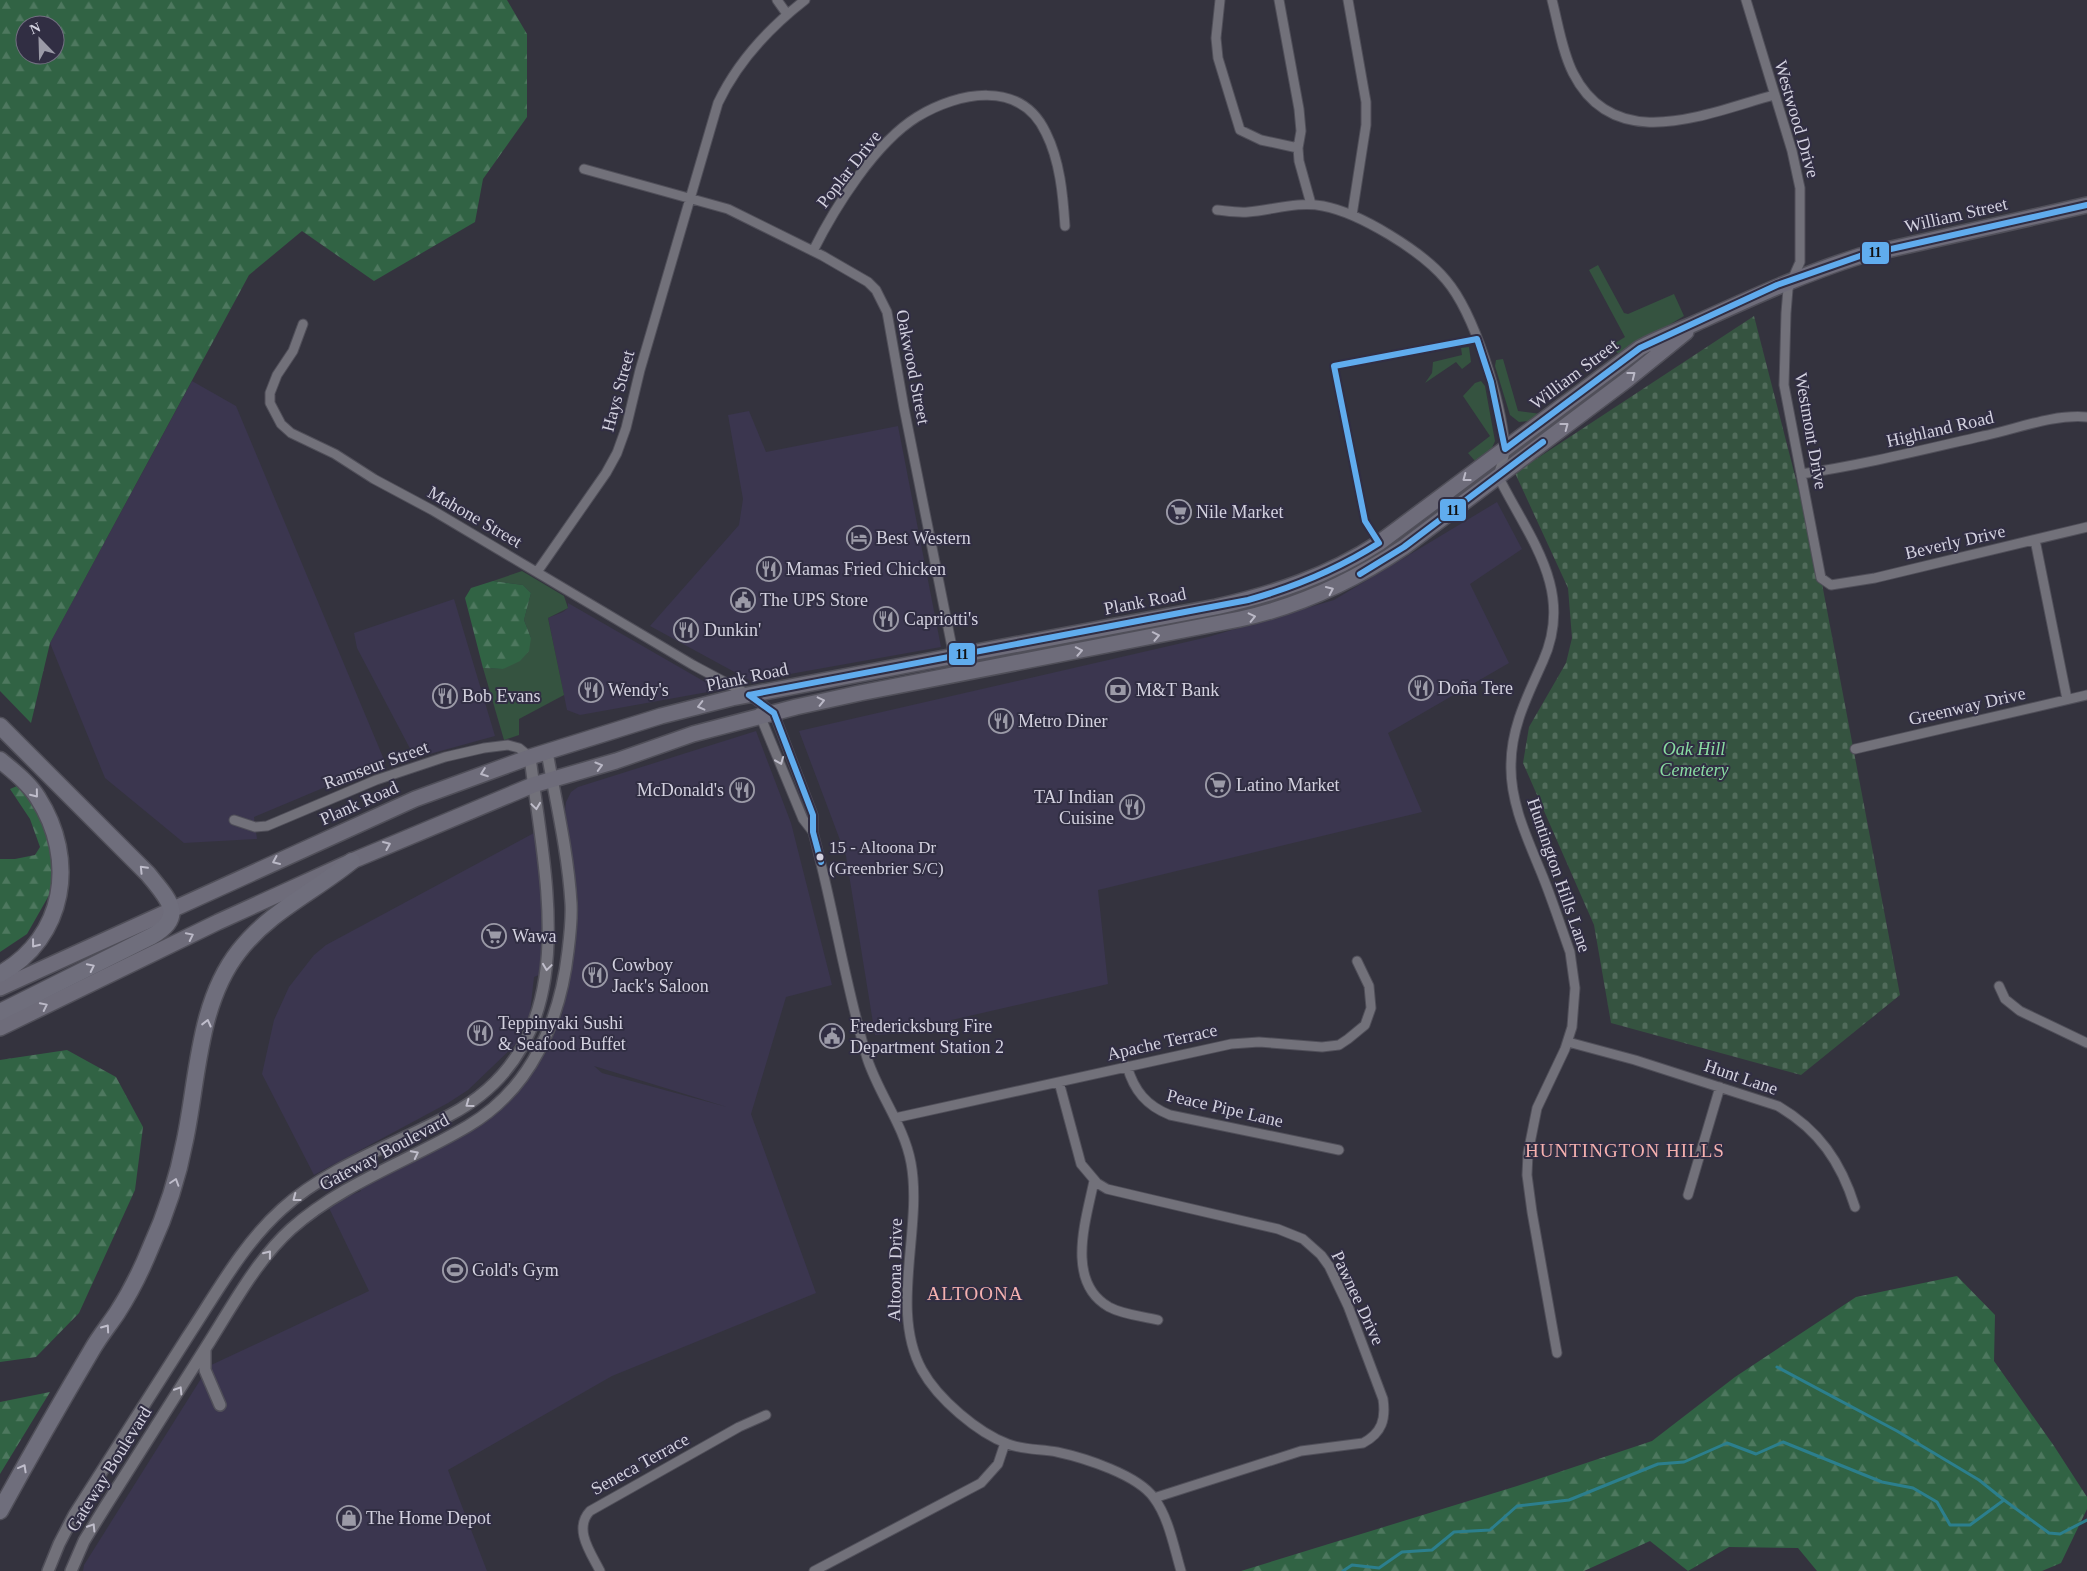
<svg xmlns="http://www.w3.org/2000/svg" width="2087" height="1571" font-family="'Times New Roman',serif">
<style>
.built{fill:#3b364f;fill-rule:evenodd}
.green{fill:#355340}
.forest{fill:url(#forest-firs);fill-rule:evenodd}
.cemetery{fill:url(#cemetery-stones)}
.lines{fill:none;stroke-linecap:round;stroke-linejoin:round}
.stream{stroke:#2c7f8d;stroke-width:3}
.minor-casing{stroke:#504f59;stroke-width:11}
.tertiary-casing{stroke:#504f59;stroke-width:14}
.trunk-casing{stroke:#504f59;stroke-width:18}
.motorway-casing{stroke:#504f59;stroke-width:19}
.minor{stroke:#72717a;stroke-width:9}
.tertiary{stroke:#72717a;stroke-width:11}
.trunk{stroke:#6e6c7a;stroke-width:15}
.motorway{stroke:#6f6e7c;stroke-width:16}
.bus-1-casing{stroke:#312e43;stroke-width:10}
.bus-1{stroke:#60acee;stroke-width:6}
.oneway{stroke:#bab8c6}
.oneway2{stroke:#c0becb}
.oneway3{stroke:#bfbdcb}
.bus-dot{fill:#d3d1df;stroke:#312e43;stroke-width:2}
.labels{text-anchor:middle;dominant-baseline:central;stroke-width:4;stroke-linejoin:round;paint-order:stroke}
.bus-label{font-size:17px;fill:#d3d1df;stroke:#312e43;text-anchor:start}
.street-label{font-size:18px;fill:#d3d1df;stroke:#312e43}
.poi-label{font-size:18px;fill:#d3d1df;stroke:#312e43;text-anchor:start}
.park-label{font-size:18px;font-style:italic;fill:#89dca2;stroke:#312e43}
.neighbourhood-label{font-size:19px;letter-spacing:1px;fill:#f5b1af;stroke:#312e43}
.line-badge{stroke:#312e43;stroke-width:2}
.pale-badge-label{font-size:14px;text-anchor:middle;font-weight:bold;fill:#111}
</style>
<defs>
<pattern id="forest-firs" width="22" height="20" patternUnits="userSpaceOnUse" patternTransform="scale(1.25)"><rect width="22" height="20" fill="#316344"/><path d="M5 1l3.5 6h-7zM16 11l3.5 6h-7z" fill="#4e785f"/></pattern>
<pattern id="cemetery-stones" width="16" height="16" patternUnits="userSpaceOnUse" patternTransform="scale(1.25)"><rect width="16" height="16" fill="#355340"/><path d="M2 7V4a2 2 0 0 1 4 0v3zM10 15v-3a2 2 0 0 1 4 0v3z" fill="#516b5b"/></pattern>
</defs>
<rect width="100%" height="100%" fill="#34333e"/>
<path class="built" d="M 192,381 L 236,406 L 385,762 L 254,817 L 257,839 L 184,843 L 105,778 L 50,643 Z
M 749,411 L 766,452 L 898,426 L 941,647 L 751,681 L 650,626 L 739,525 L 743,499 L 728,415 Z
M 1497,502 L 1522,549 L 1470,584 L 1509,663 L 1388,733 L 1422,812 L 1098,890 L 1108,984 L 891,1034 L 875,1035 L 846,856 L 799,731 L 1208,637 L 1334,600 Z
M 454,599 L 495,736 L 415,758 L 357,648 L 354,633 Z
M 568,603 L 719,690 L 580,715 L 567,710 L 548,618 L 563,612 L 568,608 Z
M 756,731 L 791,823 L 832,985 L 786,997 L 751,1114 L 816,1293 L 612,1376 L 448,1470 L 487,1571 L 83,1571 L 84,1565 L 209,1366 L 369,1291 L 329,1208 L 339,1200 L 361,1191 L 359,1188 L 465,1134 L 493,1115 L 522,1087 L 547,1051 L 562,1014 L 577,931 L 578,900 L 565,810 L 566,802 L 571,792 L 578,787 ZM 594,1066 L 727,1107 L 602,1073 Z
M 534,833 L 544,901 L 542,965 L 539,975 L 534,977 L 530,1013 L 515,1045 L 468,1090 L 448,1103 L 314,1175 L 262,1074 L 274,1020 L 289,987 L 314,955 L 326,945 Z"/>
<path class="green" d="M 1598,265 L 1624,313 L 1628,314 L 1674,294 L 1684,316 L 1619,355 L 1612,345 L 1625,337 L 1589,270 Z
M 1469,347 L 1471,362 L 1462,369 L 1456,362 L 1425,383 L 1432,373 L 1433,362 L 1462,355 L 1461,348 Z
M 1503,359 L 1518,411 L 1541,414 L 1529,421 L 1519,422 L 1510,415 L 1495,366 L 1496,360 Z
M 1481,381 L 1485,386 L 1495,441 L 1492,448 L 1475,461 L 1468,453 L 1490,436 L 1463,396 L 1475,383 Z
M 522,571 L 564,596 L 568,608 L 548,618 L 564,695 L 519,719 L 519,735 L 504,740 L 483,668 L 503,669 L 531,638 L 524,620 L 531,593 L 523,585 L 493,581 Z"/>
<path class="forest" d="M 0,0 L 507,0 L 527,34 L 527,117 L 483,179 L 475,222 L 374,281 L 302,231 L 249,275 L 50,643 L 31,723 L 0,691 ZM 25,25 L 55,25 L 55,55 L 25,55 Z
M 493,581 L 523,585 L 531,593 L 524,620 L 531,638 L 529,651 L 520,661 L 503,669 L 483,668 L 465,598 L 471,588 Z
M 17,786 L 28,797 L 49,831 L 52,853 L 52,890 L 27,934 L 0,952 L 0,859 L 15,859 L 35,855 L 40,847 L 30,819 L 10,789 Z
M 67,1050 L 116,1077 L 143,1127 L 135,1190 L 79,1313 L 36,1357 L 0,1362 L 0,1060 Z
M 1957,1276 L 1995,1315 L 1994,1361 L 2054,1446 L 2087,1497 L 2087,1509 L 2061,1563 L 2042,1571 L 1817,1571 L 1798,1548 L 1729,1547 L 1688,1571 L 1650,1541 L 1584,1571 L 1241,1571 L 1517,1486 L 1652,1441 L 1735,1377 L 1856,1297 Z
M 50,1392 L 0,1474 L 0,1402 Z"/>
<path class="cemetery" d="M 1754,316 L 1820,573 L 1900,995 L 1801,1075 L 1611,1023 L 1594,925 L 1523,763 L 1529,727 L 1566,663 L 1572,638 L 1568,588 L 1515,473 Z"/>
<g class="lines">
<path class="stream" d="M 1777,1367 L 1897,1431 L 1979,1480 L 2004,1500
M 1343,1571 L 1352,1565 L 1379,1568 L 1402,1552 L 1432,1550 L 1454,1532 L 1490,1530 L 1517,1506 L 1569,1500 L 1658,1464 L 1684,1462 L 1727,1443 L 1756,1454 L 1783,1442 L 1882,1482 L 1913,1488 L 1937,1502 L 1950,1525 L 1970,1525 L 2004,1500 L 2049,1533 L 2060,1534 L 2087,1520"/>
<defs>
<path id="minor" d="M 777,0 L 787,14
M 1220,0 L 1216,38 L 1218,58 L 1240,130 L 1261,140 L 1298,148
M 1279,0 L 1299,109 L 1301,131 L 1298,148 L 1299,161 L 1311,204
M 1348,0 L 1366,102 L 1366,125 L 1352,215
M 1552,0 C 1558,23 1562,51 1573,73 C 1615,156 1707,113 1774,95
M 1746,0 L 1792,151 L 1800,188 L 1800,262 L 1788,289 L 1786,313 L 1784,385 L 1821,578 L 1831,585 L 1875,578 L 2087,527
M 584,169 L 728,209 L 823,256 L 868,282 L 876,290 L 887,312 L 904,408 L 954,657
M 1217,210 C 1227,211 1238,213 1248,212 C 1273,210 1298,201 1323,206 C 1360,213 1422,251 1446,280 C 1475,314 1501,401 1505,447 C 1506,456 1500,467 1498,476 C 1529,538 1575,590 1543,661 C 1528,695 1511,727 1511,765 C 1510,804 1529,842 1543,877 C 1553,902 1561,927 1570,952 L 1575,988 L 1572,1027 L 1565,1049 L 1537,1108 L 1528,1153 L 1527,1175 L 1532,1212 L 1557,1353
M 813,251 C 835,207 875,143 917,117 C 958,92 1021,79 1046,133 C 1060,161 1063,195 1065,226
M 303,324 L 293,351 L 277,375 L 270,393 L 270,403 L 281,424 L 291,433 L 335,454 L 374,479 L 432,510 L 693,665 L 749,695 L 774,713 L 813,815 L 813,832 C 833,906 845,984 867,1058 C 879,1095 904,1125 911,1163 C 923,1228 889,1310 922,1370 C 938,1399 978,1433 1008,1444 C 1024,1450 1040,1449 1057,1452 C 1085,1458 1138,1475 1154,1498 C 1169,1518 1174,1548 1181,1571
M 1801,474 C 1862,465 1922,450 1983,436 C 2017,429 2052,414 2087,417
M 2035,540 L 2067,699
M 537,572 L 606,473 L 617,453 L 626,428 L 640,370 L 718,103 C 738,61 769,28 805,0
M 759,713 L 803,819 L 813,832
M 1855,749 L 2087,695
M 234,820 L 255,827 L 267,826 L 376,780 L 445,757 L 484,748 L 508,745 L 519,748 L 530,757
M 1999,986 L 2005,999 L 2020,1011 L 2087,1043
M 1568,1042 L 1635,1060 L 1778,1106 C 1819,1130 1841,1162 1855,1207
M 1127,1066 C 1134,1091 1147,1106 1170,1115 L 1339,1150
M 1059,1082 L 1081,1164 L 1097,1183 L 1107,1189 L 1145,1198 L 1278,1229 L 1303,1239 L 1321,1255 L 1329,1266 L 1348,1306 L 1383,1399 C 1386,1419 1382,1433 1363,1443 L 1301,1451 L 1154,1498
M 895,1118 L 1231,1044 L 1259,1042 L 1322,1047 L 1339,1045 L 1348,1039 L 1365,1025 L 1371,1008 L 1369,986 L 1357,961
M 1094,1181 C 1086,1220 1065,1282 1109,1307 C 1124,1315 1142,1316 1158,1320
M 1688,1195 L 1720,1087
M 600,1571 C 591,1553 573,1529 590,1511 L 739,1427 L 766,1415
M 814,1571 L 981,1483 L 998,1464 L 1005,1443"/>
<path id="tertiary" d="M 205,1350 L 205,1370 L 220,1405
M 48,1571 L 59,1544 L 74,1515 C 112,1455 150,1396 188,1336 C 217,1292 243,1244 282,1209 C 328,1167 396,1144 450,1115 C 588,1042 545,881 530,757
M 71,1571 L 84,1541 L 105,1507 C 140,1452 175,1396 210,1341 C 234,1303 257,1260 291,1229 C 343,1183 409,1161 468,1126 C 531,1089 560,1021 568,951 C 570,935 572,919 571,903 C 568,853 556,802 547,752"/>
<path id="trunk" d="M 0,988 L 415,799 L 530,757 L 661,716 L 732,698 L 1216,607 C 1274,594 1328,576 1379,543 L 1640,348 C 1658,338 1678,331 1696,323 C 1751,298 1803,274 1860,256 L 2087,205
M 0,1028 L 218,922 L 352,861 L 533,785 L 616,761 L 693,734 L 796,707 L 860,693 L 1240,619 C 1300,606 1352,582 1404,547 L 1628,379 L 1686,332"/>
<path id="motorway" d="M 0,726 L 148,874 C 168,899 187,916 152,936 L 0,1012
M 0,760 C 13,771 29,783 38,798 C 77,859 66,937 0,974
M 0,1511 C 30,1456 61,1402 93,1348 C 100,1336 109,1325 117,1313 C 130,1293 141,1271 150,1249 C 166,1214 178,1177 185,1140 C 198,1078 198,1003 239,951 C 270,911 314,892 352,861"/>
</defs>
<use href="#minor" class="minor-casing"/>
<use href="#tertiary" class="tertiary-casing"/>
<use href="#trunk" class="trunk-casing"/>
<use href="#motorway" class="motorway-casing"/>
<use href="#minor" class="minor"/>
<use href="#tertiary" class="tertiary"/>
<use href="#trunk" class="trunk"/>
<use href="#motorway" class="motorway"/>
<defs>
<path id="bus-1" d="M 1360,574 L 1404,547 L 1543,442
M 749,695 L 1248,600 C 1295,587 1338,569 1379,543 L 1365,521 L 1334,366 L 1477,339 L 1491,382 L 1505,449 L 1640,348 L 1777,285 L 1860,256 L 2087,205
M 749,695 L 774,713 L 813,815 L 813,832 L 821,862"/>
</defs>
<use href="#bus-1" class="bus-1-casing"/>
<use href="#bus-1" class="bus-1"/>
</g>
<defs><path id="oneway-chevron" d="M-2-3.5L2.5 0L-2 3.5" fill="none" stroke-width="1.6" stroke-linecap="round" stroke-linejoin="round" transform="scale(1.25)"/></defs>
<g class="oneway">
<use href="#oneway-chevron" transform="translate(1632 375) rotate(-38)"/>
<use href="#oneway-chevron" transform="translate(1565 426) rotate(-37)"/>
<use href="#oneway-chevron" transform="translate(1466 478) rotate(143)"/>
<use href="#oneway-chevron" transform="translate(1330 590) rotate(-25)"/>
<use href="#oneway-chevron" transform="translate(1252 617) rotate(-13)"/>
<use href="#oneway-chevron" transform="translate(1156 636) rotate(-11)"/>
<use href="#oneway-chevron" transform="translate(1079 651) rotate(-11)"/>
<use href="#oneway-chevron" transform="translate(821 701) rotate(-13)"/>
<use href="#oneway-chevron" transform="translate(701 706) rotate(166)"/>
<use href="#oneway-chevron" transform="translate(599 766) rotate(-16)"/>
<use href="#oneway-chevron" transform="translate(484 773) rotate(160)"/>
<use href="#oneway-chevron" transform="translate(387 845) rotate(-23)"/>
<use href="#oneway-chevron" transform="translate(276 861) rotate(156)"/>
<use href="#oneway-chevron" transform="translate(190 936) rotate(-26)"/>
<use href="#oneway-chevron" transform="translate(44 1006) rotate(-26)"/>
</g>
<g class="oneway2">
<use href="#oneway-chevron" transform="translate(780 761) rotate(68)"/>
<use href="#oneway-chevron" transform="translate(536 806) rotate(82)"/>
<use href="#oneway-chevron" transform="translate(547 967) rotate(98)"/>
<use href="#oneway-chevron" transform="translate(469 1104) rotate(144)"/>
<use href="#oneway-chevron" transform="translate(415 1154) rotate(-27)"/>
<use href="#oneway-chevron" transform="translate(296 1198) rotate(143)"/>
<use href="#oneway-chevron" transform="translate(268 1254) rotate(-51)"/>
<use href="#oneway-chevron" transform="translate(179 1390) rotate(-58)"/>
<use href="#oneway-chevron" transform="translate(92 1527) rotate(-58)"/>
</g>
<g class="oneway3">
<use href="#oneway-chevron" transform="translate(35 794) rotate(51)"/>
<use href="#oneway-chevron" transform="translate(143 869) rotate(-134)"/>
<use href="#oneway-chevron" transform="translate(35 944) rotate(128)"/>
<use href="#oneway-chevron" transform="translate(91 967) rotate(-26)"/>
<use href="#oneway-chevron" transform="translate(207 1023) rotate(-76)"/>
<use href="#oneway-chevron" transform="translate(175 1182) rotate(-72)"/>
<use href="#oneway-chevron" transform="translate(106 1328) rotate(-55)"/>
<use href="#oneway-chevron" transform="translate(23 1468) rotate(-61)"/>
</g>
<defs>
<symbol id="supermarket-ring" viewBox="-11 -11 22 22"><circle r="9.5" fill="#312e43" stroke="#9b9aa7" stroke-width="1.5"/><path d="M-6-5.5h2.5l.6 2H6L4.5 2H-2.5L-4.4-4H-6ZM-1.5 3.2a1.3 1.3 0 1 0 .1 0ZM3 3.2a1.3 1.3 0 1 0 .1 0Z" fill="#9b9aa7"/></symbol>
<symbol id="hotel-ring" viewBox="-11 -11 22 22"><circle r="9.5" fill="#312e43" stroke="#9b9aa7" stroke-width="1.5"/><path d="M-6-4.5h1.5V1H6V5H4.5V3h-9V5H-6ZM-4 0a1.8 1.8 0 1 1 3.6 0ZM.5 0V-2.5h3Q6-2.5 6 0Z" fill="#9b9aa7"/></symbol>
<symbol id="restaurant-ring" viewBox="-11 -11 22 22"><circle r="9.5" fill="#312e43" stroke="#9b9aa7" stroke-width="1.5"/><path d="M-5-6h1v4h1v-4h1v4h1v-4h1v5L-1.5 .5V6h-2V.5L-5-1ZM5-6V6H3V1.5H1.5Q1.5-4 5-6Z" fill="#9b9aa7"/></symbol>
<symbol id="civic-ring" viewBox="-11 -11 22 22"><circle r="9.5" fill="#312e43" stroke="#9b9aa7" stroke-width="1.5"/><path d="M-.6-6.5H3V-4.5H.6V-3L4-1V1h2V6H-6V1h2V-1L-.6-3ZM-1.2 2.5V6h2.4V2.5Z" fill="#9b9aa7"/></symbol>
<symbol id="bank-ring" viewBox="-11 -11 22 22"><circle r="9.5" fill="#312e43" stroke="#9b9aa7" stroke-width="1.5"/><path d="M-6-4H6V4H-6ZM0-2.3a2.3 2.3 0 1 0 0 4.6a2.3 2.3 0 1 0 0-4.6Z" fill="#9b9aa7"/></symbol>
<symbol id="stadium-ring" viewBox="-11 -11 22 22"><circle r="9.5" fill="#312e43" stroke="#9b9aa7" stroke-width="1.5"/><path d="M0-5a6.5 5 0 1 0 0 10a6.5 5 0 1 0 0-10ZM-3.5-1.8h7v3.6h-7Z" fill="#9b9aa7"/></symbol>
<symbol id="shop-ring" viewBox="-11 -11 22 22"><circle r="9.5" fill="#312e43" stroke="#9b9aa7" stroke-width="1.5"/><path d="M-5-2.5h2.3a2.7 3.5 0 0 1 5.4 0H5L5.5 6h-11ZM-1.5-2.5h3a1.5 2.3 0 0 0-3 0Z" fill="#9b9aa7"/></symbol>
</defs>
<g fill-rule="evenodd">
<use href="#supermarket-ring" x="1165" y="498" width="28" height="28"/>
<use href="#hotel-ring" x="845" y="524" width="28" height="28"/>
<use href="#restaurant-ring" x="755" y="555" width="28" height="28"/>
<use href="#civic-ring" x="729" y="586" width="28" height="28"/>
<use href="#restaurant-ring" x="872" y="605" width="28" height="28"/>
<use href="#restaurant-ring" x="672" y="616" width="28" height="28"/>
<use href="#restaurant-ring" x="1407" y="674" width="28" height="28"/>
<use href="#restaurant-ring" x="577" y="676" width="28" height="28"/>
<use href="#bank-ring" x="1104" y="676" width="28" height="28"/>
<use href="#restaurant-ring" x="431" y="682" width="28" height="28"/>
<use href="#restaurant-ring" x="987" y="707" width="28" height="28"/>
<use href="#supermarket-ring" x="1204" y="771" width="28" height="28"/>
<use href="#restaurant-ring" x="728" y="776" width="28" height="28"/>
<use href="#restaurant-ring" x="1118" y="793" width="28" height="28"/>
<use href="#supermarket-ring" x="480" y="922" width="28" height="28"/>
<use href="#restaurant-ring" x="581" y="961" width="28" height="28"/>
<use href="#restaurant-ring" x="466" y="1019" width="28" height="28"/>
<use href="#civic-ring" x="818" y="1022" width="28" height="28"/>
<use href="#stadium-ring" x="441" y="1256" width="28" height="28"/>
<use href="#shop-ring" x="335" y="1504" width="28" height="28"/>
</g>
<circle class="bus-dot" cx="820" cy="857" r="4.5"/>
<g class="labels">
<g class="bus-label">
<text x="829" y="847">15 - Altoona Dr<tspan x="829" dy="21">(Greenbrier S/C)</tspan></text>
</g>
<g class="street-label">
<text transform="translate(1797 119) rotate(74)">Westwood Drive</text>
<text transform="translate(849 169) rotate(-52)">Poplar Drive</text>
<text transform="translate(1956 215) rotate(-13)">William Street</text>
<text transform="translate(913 367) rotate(79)">Oakwood Street</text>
<text transform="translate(1574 374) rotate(-37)">William Street</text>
<text transform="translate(618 391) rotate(-75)">Hays Street</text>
<text transform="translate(1940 429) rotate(-13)">Highland Road</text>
<text transform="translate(1811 431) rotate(80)">Westmont Drive</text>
<text transform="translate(475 517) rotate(30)">Mahone Street</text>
<text transform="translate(1955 542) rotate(-13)">Beverly Drive</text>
<text transform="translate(1145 601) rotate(-11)">Plank Road</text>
<text transform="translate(747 677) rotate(-12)">Plank Road</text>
<text transform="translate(1967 706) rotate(-13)">Greenway Drive</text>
<text transform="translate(376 765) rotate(-20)">Ramseur Street</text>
<text transform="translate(359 803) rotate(-24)">Plank Road</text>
<text transform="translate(1559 875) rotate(71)">Huntington Hills Lane</text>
<text transform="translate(1162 1042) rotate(-13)">Apache Terrace</text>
<text transform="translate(1741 1077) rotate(19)">Hunt Lane</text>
<text transform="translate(1225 1108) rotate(13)">Peace Pipe Lane</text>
<text transform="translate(384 1152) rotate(-28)">Gateway Boulevard</text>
<text transform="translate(895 1270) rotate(-89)">Altoona Drive</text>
<text transform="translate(1358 1298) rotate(65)">Pawnee Drive</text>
<text transform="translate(640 1464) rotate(-29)">Seneca Terrace</text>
<text transform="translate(109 1469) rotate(-58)">Gateway Boulevard</text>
</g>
<g class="poi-label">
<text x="1196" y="512">Nile Market</text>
<text x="876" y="538">Best Western</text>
<text x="786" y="569">Mamas Fried Chicken</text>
<text x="760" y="600">The UPS Store</text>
<text x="904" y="619">Capriotti's</text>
<text x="704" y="630">Dunkin'</text>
<text x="1438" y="688">Doña Tere</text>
<text x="608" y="690">Wendy's</text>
<text x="1136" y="690">M&amp;T Bank</text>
<text x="462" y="696">Bob Evans</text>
<text x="1018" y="721">Metro Diner</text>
<text x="1236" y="785">Latino Market</text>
<text x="724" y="790" text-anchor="end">McDonald's</text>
<text x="1114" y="797" text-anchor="end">TAJ Indian<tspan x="1114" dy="21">Cuisine</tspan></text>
<text x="512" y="936">Wawa</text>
<text x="612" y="965">Cowboy<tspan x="612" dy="21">Jack's Saloon</tspan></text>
<text x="498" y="1023">Teppinyaki Sushi<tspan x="498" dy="21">&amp; Seafood Buffet</tspan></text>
<text x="850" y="1026">Fredericksburg Fire<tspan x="850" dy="21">Department Station 2</tspan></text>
<text x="472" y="1270">Gold's Gym</text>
<text x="366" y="1518">The Home Depot</text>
</g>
<g class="park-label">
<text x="1694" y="749">Oak Hill<tspan x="1694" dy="21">Cemetery</tspan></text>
</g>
<g class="neighbourhood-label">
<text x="1625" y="1150">HUNTINGTON HILLS</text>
<text x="975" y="1293">ALTOONA</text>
</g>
</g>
<g class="line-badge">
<rect x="1861" y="241" width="29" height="24" rx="5" fill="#60acee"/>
<rect x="1439" y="498" width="28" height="24" rx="5" fill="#60acee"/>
<rect x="948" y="642" width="28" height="24" rx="5" fill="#60acee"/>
</g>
<g class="pale-badge-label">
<text x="1875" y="257">11</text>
<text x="1453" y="515">11</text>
<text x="962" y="659">11</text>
</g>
<g transform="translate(40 40) rotate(337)"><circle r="24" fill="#312e43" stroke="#726f81"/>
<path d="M0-4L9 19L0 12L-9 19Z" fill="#9b9aa7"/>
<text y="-8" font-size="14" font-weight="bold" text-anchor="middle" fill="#d3d1df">N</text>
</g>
</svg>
